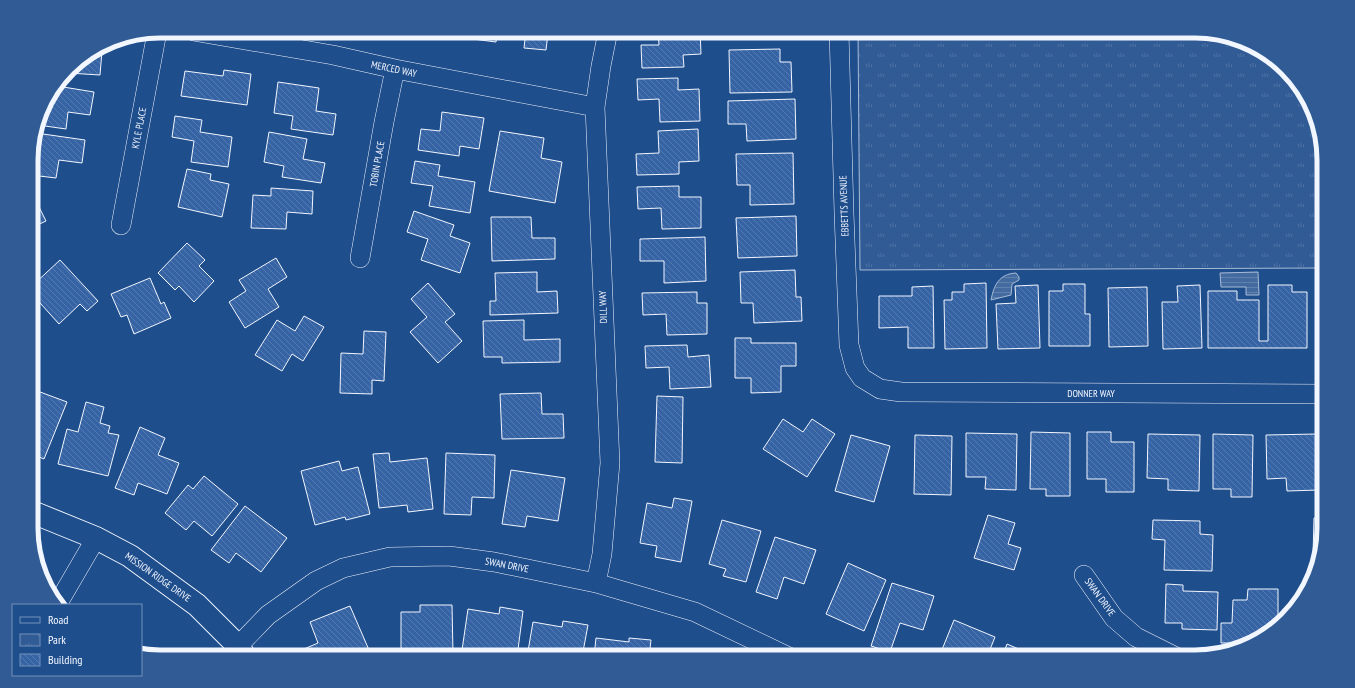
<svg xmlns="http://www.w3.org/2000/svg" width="1355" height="688" font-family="'PT Sans Narrow',sans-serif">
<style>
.park{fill:url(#park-tufts);stroke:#a8bbd7}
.water{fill:url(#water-rules);stroke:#a8bbd7}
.building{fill:url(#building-back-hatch);stroke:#f2f6ff}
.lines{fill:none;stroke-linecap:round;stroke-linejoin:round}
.street-casing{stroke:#f2f6ff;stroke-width:20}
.secondary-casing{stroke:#f2f6ff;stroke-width:24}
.street{stroke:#1f4e8c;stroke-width:19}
.secondary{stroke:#1f4e8c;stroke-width:22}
.labels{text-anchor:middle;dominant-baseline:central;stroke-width:3;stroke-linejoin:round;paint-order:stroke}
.street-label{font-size:10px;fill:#f2f6ff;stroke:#1f4e8c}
.rim{fill:none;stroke:#f2f6ff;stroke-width:5}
</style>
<defs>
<pattern id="park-tufts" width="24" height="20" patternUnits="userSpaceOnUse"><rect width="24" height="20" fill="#305b95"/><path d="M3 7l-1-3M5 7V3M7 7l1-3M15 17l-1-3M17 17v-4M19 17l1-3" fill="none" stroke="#4e73a5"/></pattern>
<pattern id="water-rules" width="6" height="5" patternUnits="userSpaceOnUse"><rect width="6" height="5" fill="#446ba0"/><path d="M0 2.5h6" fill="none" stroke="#5f81ae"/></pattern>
<pattern id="building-back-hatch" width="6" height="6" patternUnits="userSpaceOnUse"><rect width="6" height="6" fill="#3563a3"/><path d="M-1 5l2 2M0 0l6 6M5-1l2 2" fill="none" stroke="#537ab1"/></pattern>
</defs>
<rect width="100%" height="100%" fill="#1f4e8c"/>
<path class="park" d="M 858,31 L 1195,31 L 1252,44 L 1297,82 L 1323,144 L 1323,268 L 860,270 Z"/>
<path class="water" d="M 1258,272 L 1259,295 L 1246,295 L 1246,287 L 1221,287 L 1220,273 Z
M 1016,273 L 1019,277 L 1019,280 L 1012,284 L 1011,295 L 991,300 C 994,285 999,274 1016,273 Z"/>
<path class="building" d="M 445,31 L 466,31 L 465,36 L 445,33 Z
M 474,31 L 497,31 L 496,42 L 473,39 Z
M 526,31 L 570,31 L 570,36 L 548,33 L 546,50 L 524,48 Z
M 658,31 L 700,31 L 701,54 L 683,55 L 684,67 L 642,68 L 641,45 L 659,45 Z
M 727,31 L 783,31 L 783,37 L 727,36 Z
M 780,49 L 780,62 L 791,62 L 792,92 L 730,93 L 729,50 Z
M 95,51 L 102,51 L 100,75 L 68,73 L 75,63 Z
M 224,70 L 251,74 L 247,105 L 181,96 L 185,71 L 223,76 Z
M 678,78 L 678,90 L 699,89 L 700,121 L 660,122 L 659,99 L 638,100 L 637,79 Z
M 278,82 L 319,88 L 316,111 L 336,114 L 333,135 L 291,129 L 293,116 L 274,113 Z
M 57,86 L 94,92 L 90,115 L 68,112 L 66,129 L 38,125 L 44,103 Z
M 795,99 L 796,139 L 747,141 L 746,124 L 728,124 L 728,101 Z
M 442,112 L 484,118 L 479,149 L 460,146 L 459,156 L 418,150 L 421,129 L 440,131 Z
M 175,116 L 202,120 L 200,132 L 232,137 L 228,167 L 191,162 L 194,141 L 172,137 Z
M 698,129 L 699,161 L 679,162 L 679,174 L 637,175 L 636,154 L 659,153 L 658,131 Z
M 500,131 L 544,138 L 541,158 L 562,162 L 555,203 L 489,191 Z
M 269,132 L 307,139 L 303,159 L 325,163 L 321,183 L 282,177 L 284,166 L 264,162 Z
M 36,133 L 85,140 L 82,163 L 59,160 L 56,178 L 31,175 L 31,152 Z
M 793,153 L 794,204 L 750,205 L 750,185 L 737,185 L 736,154 Z
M 415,161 L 440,165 L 438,176 L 475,182 L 470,213 L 429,206 L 433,186 L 411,183 Z
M 187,169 L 211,174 L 210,180 L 229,184 L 222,217 L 178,207 Z
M 679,186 L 679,197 L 701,197 L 701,228 L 662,229 L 661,208 L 638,209 L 637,187 Z
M 271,188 L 313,191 L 312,214 L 287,212 L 286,229 L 251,228 L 253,195 L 271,196 Z
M 33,195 L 46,221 L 31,228 L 31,196 Z
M 414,211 L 454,225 L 450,236 L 470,243 L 460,273 L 421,260 L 428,239 L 407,232 Z
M 796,216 L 797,256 L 738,258 L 736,218 Z
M 491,217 L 531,217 L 532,238 L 555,238 L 555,259 L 492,261 Z
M 705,237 L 706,281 L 664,283 L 664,261 L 640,261 L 640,239 Z
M 31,238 L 38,251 L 32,255 Z
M 187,243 L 205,260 L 199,266 L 214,281 L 194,302 L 179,286 L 175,290 L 158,273 Z
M 276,258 L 287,277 L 268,289 L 279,307 L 245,328 L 229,302 L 246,291 L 239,280 Z
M 60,260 L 98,301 L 87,311 L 80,304 L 59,324 L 32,294 L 32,286 Z
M 795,270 L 796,297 L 801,297 L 802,321 L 754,323 L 753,303 L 741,303 L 740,272 Z
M 537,272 L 537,292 L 557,291 L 558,313 L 490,315 L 490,301 L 496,301 L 495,273 Z
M 150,278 L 161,304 L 164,302 L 171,318 L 134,334 L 127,315 L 121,317 L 111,294 Z
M 428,283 L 455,314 L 445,322 L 462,341 L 438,363 L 410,332 L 427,317 L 411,299 Z
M 986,283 L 987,348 L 945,349 L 944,300 L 952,300 L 952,292 L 964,292 L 964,284 Z
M 1063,284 L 1085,284 L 1085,314 L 1090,314 L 1090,346 L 1049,346 L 1049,291 L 1063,291 Z
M 1038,285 L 1040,348 L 998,349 L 996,304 L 1016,303 L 1015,286 Z
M 1200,285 L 1202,348 L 1163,349 L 1162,302 L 1178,302 L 1177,286 Z
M 1268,285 L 1292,285 L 1292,292 L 1307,292 L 1307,348 L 1208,348 L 1208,291 L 1237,291 L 1237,300 L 1259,300 L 1259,341 L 1268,341 Z
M 933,286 L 934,348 L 908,348 L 908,327 L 879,328 L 879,296 L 912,296 L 912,287 Z
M 1147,287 L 1148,346 L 1109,347 L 1108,288 Z
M 697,292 L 697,303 L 707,303 L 707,334 L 667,335 L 666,314 L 643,315 L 642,293 Z
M 304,316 L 324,327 L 303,361 L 292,354 L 282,371 L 255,355 L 277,320 L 295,331 Z
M 524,320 L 524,340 L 560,339 L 560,362 L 502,363 L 502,357 L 484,357 L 483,321 Z
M 364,331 L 386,332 L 384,381 L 372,380 L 372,394 L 340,393 L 341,353 L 363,354 Z
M 735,338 L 751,338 L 751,343 L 796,343 L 796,366 L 781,366 L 781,392 L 751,393 L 751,378 L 735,378 Z
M 687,345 L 688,357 L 709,355 L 711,387 L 670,389 L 669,367 L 646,368 L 645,346 Z
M 32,389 L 67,402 L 44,459 L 32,454 Z
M 541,393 L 542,414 L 563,414 L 564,438 L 502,439 L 500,394 Z
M 657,396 L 683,397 L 682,463 L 655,462 Z
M 86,402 L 104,407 L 100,423 L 110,426 L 108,433 L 119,435 L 108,476 L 58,464 L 67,429 L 78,432 Z
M 783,419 L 803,432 L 812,419 L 835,434 L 807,477 L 763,449 Z
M 140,427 L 165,438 L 158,455 L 179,463 L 167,494 L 138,483 L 134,495 L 115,488 Z
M 1031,432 L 1070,433 L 1070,496 L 1046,496 L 1046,489 L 1030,489 Z
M 1087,432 L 1111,432 L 1111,442 L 1134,442 L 1134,492 L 1106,492 L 1106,479 L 1087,479 Z
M 966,433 L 1017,434 L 1016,490 L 985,489 L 986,477 L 966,477 Z
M 1148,434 L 1200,435 L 1199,491 L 1168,490 L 1168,479 L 1147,478 Z
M 1213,434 L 1253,435 L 1252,497 L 1231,497 L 1231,489 L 1213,489 Z
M 1317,434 L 1319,490 L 1287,491 L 1286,478 L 1267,479 L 1266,435 Z
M 851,435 L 890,446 L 874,502 L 835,491 Z
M 915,435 L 952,436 L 951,495 L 914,494 Z
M 389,453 L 390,462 L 427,458 L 433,509 L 408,512 L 407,505 L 379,508 L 373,454 Z
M 446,453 L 495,455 L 494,498 L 472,497 L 471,515 L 444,514 Z
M 339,461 L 342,471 L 358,467 L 370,514 L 346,520 L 345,517 L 315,525 L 301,471 Z
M 511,470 L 565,478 L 558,521 L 527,516 L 525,527 L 502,524 Z
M 204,476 L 238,504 L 212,536 L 194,521 L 186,530 L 165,513 L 188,485 L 193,489 Z
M 674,498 L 692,501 L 681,562 L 655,557 L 657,546 L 640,543 L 647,503 L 672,508 Z
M 245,506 L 287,538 L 261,572 L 236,553 L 229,563 L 211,550 Z
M 988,515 L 1015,523 L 1008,544 L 1021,548 L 1014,570 L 974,558 Z
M 1314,518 L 1324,518 L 1324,528 L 1318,556 L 1313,556 Z
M 722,520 L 761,531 L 746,582 L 723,576 L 726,569 L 709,564 Z
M 1153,520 L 1200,521 L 1200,534 L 1213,535 L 1212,571 L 1164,570 L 1165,540 L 1152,539 Z
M 775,537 L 816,550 L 804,584 L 784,577 L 777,599 L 756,592 Z
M 848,563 L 886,580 L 864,631 L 826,614 Z
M 892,583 L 934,596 L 923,630 L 900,623 L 890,652 L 871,646 Z
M 1166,584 L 1183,585 L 1183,591 L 1218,592 L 1217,630 L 1182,629 L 1182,623 L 1165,623 Z
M 1248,589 L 1278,589 L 1278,622 L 1266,635 L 1233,647 L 1233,643 L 1221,643 L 1221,623 L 1232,623 L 1233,600 L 1247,600 Z
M 420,605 L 452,605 L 453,654 L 401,654 L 401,612 L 420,612 Z
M 350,606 L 369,650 L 351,657 L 307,657 L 304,649 L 318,643 L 310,622 Z
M 500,607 L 523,611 L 517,657 L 461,657 L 468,609 L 499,614 Z
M 954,620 L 995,637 L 987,657 L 939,657 Z
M 563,621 L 588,625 L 582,657 L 527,657 L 533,622 L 562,627 Z
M 596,638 L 629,642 L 629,638 L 651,640 L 649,657 L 594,657 Z
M 1007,644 L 1037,657 L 1002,657 Z"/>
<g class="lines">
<defs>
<path id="street" d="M 193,31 L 333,55 L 395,69 L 595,107
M 839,31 L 844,213 L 849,345 L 855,368 L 862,378 L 880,389 L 901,392 L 1324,394
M 121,225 L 157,32
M 360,258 L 384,122 L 395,69
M 1084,575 L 1114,618 L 1136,637 L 1176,657
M 596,583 L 602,554 L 610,463 L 595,107 L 601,66 L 608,31
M 57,605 L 96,538
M 238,646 L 268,615 L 316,581 L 343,568 L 390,557 L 449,556 L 494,562 L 596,583 L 695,612 L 789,657"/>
<path id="secondary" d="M 32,512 L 96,538 L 130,556 L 197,605 L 238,646 L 245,657"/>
</defs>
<use href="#street" class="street-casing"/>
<use href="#secondary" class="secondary-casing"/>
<use href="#street" class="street"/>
<use href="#secondary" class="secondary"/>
</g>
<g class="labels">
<g class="street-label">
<text transform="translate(394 69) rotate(12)">MERCED WAY</text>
<text transform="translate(139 128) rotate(-79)">KYLE PLACE</text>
<text transform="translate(377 164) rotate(-80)">TOBIN PLACE</text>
<text transform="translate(844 206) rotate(-92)">EBBETTS AVENUE</text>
<text transform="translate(603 307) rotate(-92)">DILL WAY</text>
<text x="1091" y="393">DONNER WAY</text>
<text transform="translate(507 565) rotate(11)">SWAN DRIVE</text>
<text transform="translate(158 577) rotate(35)">MISSION RIDGE DRIVE</text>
<text transform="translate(1100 597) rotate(54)">SWAN DRIVE</text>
</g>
</g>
<path d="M0 0H1355V688H0ZM160 38H1195A122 122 0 0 1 1317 160V528A122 122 0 0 1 1195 650H160A122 122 0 0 1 38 528V160A122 122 0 0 1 160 38Z" fill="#305b95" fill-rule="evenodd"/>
<path class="rim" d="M160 38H1195A122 122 0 0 1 1317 160V528A122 122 0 0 1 1195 650H160A122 122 0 0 1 38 528V160A122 122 0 0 1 160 38Z"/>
<rect x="12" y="604" width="130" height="72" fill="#1f4e8c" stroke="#7391ba"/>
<rect x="20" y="617" width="20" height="6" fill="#1f4e8c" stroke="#7391ba"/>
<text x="48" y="624" font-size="12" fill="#f2f6ff">Road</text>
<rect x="20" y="634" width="20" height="12" fill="url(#park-tufts)" stroke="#7391ba"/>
<text x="48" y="644" font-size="12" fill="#f2f6ff">Park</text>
<rect x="20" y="654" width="20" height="12" fill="url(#building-back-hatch)" stroke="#7391ba"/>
<text x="48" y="664" font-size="12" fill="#f2f6ff">Building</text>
</svg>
